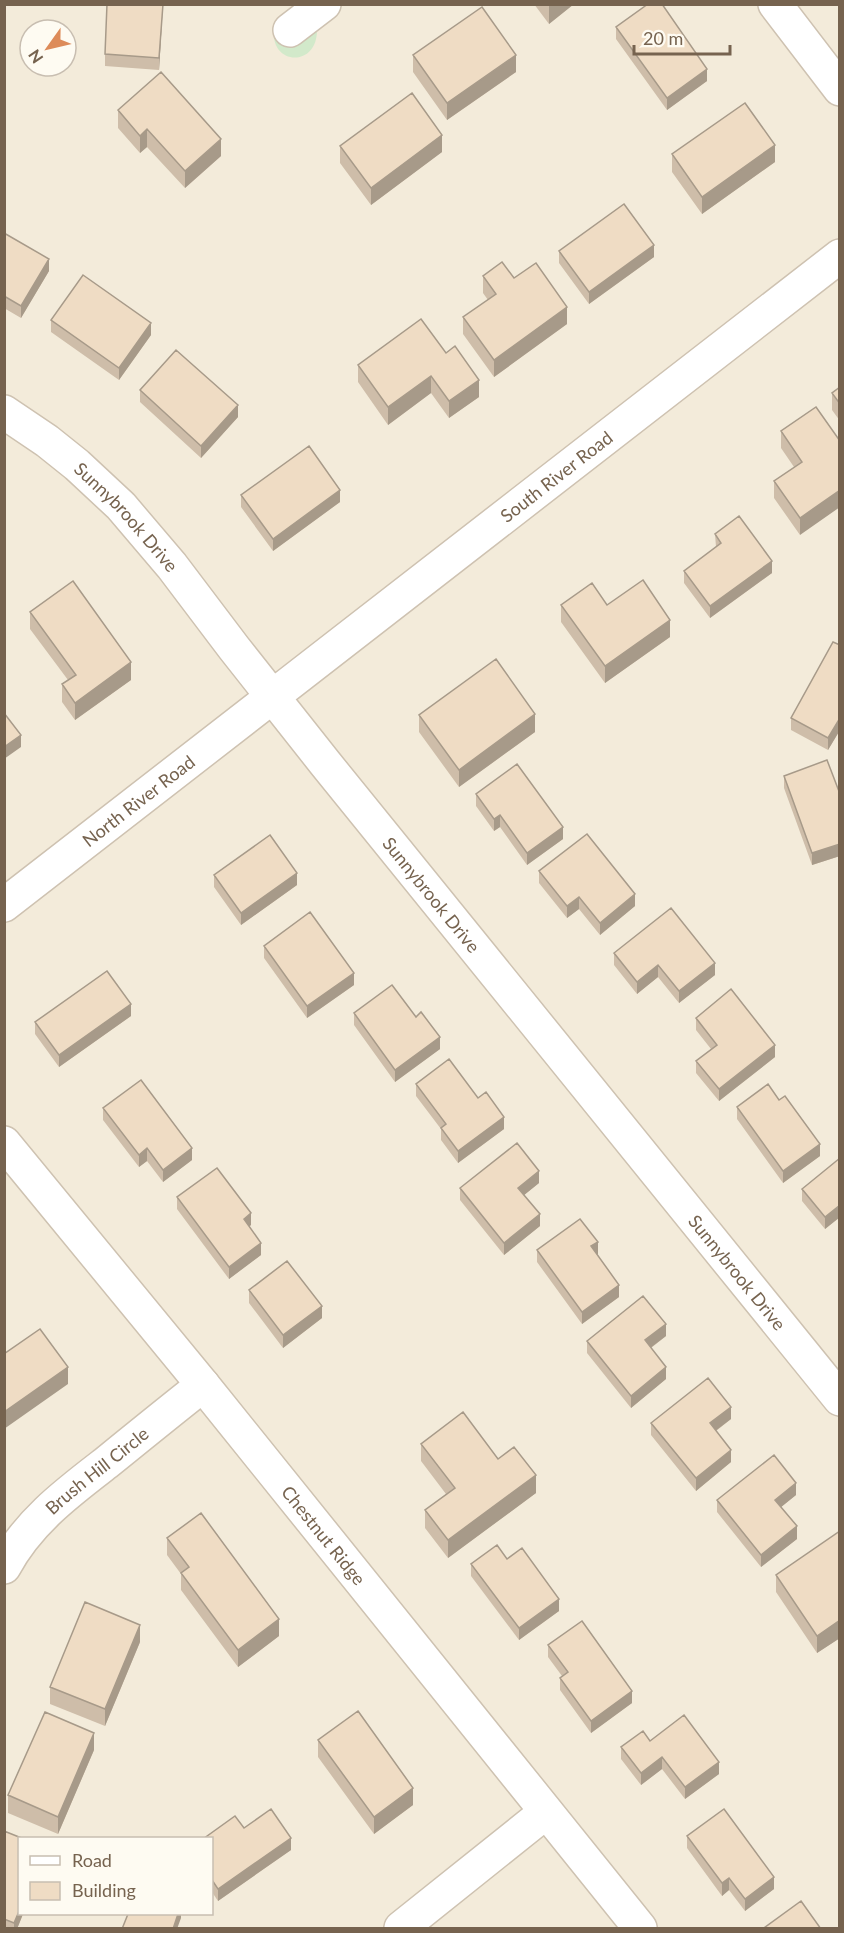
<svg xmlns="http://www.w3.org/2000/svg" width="844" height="1933" font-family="Lato,sans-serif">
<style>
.residential{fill:#f3ebda;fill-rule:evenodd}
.grass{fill:#d2e9ca}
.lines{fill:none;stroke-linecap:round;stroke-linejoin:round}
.minor-casing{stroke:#cec2b1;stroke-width:36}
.minor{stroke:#fff;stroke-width:33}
.wall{fill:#cebda9}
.shaded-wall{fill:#a79a89}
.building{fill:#efdcc4;stroke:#a79a89;stroke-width:1.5}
.labels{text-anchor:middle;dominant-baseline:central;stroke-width:4.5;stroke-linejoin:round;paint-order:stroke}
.street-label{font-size:18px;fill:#76634f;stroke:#fefbf2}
</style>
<rect width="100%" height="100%" fill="#fcf8eb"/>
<path class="residential" d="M 5,5 L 839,5 L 839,1928 L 5,1928 ZM 30,30 L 66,30 L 66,66 L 30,66 ZM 20,1838 L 212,1838 L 212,1914 L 20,1914 Z"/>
<path class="grass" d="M 275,26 L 317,29 C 318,70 266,65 275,26 Z"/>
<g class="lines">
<defs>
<g id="minor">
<path d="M 775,4 L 840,89"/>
<path d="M 290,30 L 324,4"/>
<path id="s1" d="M 4,412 L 47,441 L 77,465 L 121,506 L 172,566 L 234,648 L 325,763 L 840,1399"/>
<path id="s2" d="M 4,905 L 840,256"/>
<path id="s3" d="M 4,1143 L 203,1385 L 640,1928"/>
<path id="s4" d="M 4,1567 C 28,1522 67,1493 106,1463 C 138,1437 170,1411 203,1385"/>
<path d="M 401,1928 L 546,1812"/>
</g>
</defs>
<use href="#minor" class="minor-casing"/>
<use href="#minor" class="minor"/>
</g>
<path class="wall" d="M 163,4 L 159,70 L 105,66 L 105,54 Z
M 534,4 L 574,4 L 549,24 Z
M 616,27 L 707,81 L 667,110 L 616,39 Z
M 413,55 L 516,72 L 447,120 L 413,72 Z
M 118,110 L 221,156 L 185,188 L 147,147 L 140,153 L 118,128 Z
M 340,146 L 442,152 L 371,205 L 340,163 Z
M 672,154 L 775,162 L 702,214 L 672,172 Z
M 4,233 L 49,271 L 21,318 L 4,308 Z
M 559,251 L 654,257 L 589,304 L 559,263 Z
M 483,276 L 567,324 L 494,377 L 463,334 L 463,317 L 488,300 L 483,293 Z
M 51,320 L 151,335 L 119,380 L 51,332 Z
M 446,353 L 479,397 L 449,418 L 431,393 L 388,425 L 358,382 L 358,365 Z
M 840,387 L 840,421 L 832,410 L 832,393 Z
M 140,390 L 238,417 L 201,458 L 140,402 Z
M 816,407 L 800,535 L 774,498 L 774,481 L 794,467 L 781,448 L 781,431 Z
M 241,495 L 340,502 L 273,551 L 241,507 Z
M 715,534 L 772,573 L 710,618 L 684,583 L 684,571 L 716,547 Z
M 561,605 L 607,605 L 670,637 L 605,683 L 561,622 Z
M 30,612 L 131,680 L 75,720 L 62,702 L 62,684 L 68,680 L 30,629 Z
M 840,645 L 840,730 L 828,750 L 791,730 L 791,718 Z
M 419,715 L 535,732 L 459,787 L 419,732 Z
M 784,776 L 840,794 L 840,856 L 812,865 L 784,788 Z
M 476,794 L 563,839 L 527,865 L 500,827 L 494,831 L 476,806 Z
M 539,871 L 635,906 L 600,935 L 579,909 L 567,918 L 539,883 Z
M 214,875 L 297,885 L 241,925 L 214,887 Z
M 264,946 L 354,985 L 307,1018 L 264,958 Z
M 614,953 L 715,975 L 679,1003 L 658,977 L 637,994 L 614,965 Z
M 354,1013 L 416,1017 L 440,1049 L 395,1082 L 354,1025 Z
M 131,1016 L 59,1067 L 35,1034 L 35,1022 Z
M 696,1018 L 775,1057 L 719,1101 L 696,1073 L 696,1061 L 711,1049 L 696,1030 Z
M 416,1084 L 478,1098 L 504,1129 L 458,1163 L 441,1140 L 441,1129 L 416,1096 Z
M 737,1107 L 820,1156 L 783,1183 L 737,1119 Z
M 103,1108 L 192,1160 L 163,1182 L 147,1161 L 139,1167 L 103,1120 Z
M 840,1158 L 840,1217 L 825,1229 L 802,1201 L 802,1189 Z
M 539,1183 L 524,1195 L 540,1226 L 504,1255 L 460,1200 L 460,1188 Z
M 177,1197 L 251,1225 L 249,1226 L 261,1255 L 229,1279 L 177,1209 Z
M 537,1250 L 598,1254 L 597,1255 L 619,1297 L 582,1324 L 537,1262 Z
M 249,1290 L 322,1318 L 283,1348 L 249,1303 Z
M 666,1336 L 651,1348 L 666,1379 L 631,1408 L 587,1353 L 587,1341 Z
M 731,1419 L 716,1431 L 731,1462 L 696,1491 L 651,1435 L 651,1423 Z
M 421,1444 L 498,1459 L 536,1493 L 448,1558 L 425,1528 L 425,1510 L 446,1494 L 421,1461 Z
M 796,1495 L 781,1507 L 797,1539 L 761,1567 L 717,1512 L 717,1500 Z
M 840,1531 L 840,1638 L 817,1653 L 776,1592 L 776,1575 Z
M 167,1538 L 279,1636 L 238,1667 L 181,1590 L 181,1574 L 167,1555 Z
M 507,1559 L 559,1611 L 519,1640 L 471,1576 L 471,1564 Z
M 140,1642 L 105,1726 L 50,1704 L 50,1687 Z
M 548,1645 L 632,1703 L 591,1733 L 560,1690 L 560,1678 L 562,1676 L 548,1657 Z
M 318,1740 L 413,1805 L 374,1834 L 318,1757 Z
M 650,1741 L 719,1774 L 685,1799 L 662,1769 L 641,1785 L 621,1759 L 621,1747 Z
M 94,1750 L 58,1834 L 8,1813 L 8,1795 Z
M 244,1828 L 291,1850 L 218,1901 L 212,1892 L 212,1839 Z
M 4,1831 L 20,1914 L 23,1914 L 17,1929 L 4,1929 Z
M 687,1836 L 774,1889 L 745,1911 L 729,1890 L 722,1896 L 687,1848 Z"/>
<path class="shaded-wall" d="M 163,4 L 159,70 L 159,58 Z
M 551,4 L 574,4 L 549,24 L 549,6 Z
M 516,55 L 516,72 L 447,120 L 447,103 Z
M 707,69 L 707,81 L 667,110 L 667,98 Z
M 147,129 L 147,147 L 140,153 L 140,136 Z
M 442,135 L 442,152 L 371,205 L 371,188 Z
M 221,139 L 221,156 L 185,188 L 185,171 Z
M 775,145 L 775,162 L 702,214 L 702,197 Z
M 654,245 L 654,257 L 589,304 L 589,292 Z
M 49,259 L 49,271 L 21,318 L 21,306 Z
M 567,307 L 567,324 L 494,377 L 494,360 Z
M 151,323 L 151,335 L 119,380 L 119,368 Z
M 431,376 L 431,393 L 388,425 L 388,407 Z
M 479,380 L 479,397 L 449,418 L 449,401 Z
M 238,405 L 238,417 L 201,458 L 201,446 Z
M 340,490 L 340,502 L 273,551 L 273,539 Z
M 840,490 L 840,507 L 800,535 L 800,518 Z
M 772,561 L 772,573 L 710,618 L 710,606 Z
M 670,620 L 670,637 L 605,683 L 605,666 Z
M 131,662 L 131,680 L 75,720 L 75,703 Z
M 535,714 L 535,732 L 459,787 L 459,770 Z
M 840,718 L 840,730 L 828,750 L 828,738 Z
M 21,735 L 21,747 L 4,759 L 4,747 Z
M 500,815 L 500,827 L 494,831 L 494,819 Z
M 563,827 L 563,839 L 527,865 L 527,853 Z
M 840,844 L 840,856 L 812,865 L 812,853 Z
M 297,873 L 297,885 L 241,925 L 241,913 Z
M 635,894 L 635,906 L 600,935 L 600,923 Z
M 579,897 L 579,909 L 567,918 L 567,906 Z
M 715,963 L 715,975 L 679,1003 L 679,991 Z
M 658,965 L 658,977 L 637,994 L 637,982 Z
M 354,973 L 354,985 L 307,1018 L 307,1006 Z
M 131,1004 L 131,1016 L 59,1067 L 59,1055 Z
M 440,1037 L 440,1049 L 395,1082 L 395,1070 Z
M 775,1045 L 775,1057 L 719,1101 L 719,1089 Z
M 504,1117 L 504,1129 L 458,1163 L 458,1151 Z
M 820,1144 L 820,1156 L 783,1183 L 783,1171 Z
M 147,1148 L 147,1161 L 139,1167 L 139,1155 Z
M 192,1148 L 192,1160 L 163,1182 L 163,1170 Z
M 539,1171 L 539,1183 L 518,1200 L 518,1188 Z
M 840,1205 L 840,1217 L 825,1229 L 825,1217 Z
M 251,1213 L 251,1225 L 244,1231 L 244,1219 Z
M 540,1214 L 540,1226 L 504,1255 L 504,1243 Z
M 598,1242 L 598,1254 L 591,1259 L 591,1246 Z
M 261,1243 L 261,1255 L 229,1279 L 229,1267 Z
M 619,1285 L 619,1297 L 582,1324 L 582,1312 Z
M 322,1306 L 322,1318 L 283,1348 L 283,1335 Z
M 666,1324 L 666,1336 L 645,1352 L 645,1340 Z
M 68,1367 L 68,1384 L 4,1429 L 4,1412 Z
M 666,1367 L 666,1379 L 631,1408 L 631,1396 Z
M 731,1407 L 731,1419 L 710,1435 L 710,1423 Z
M 731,1450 L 731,1462 L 696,1491 L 696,1478 Z
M 536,1475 L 536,1493 L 448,1558 L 448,1540 Z
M 796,1483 L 796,1495 L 775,1512 L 775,1500 Z
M 797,1526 L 797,1539 L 761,1567 L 761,1555 Z
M 559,1599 L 559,1611 L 519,1640 L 519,1628 Z
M 279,1619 L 279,1636 L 238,1667 L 238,1650 Z
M 840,1620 L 840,1638 L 817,1653 L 817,1636 Z
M 140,1625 L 140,1642 L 105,1726 L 105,1709 Z
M 632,1691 L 632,1703 L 591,1733 L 591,1721 Z
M 94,1733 L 94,1750 L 58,1834 L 58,1817 Z
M 662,1757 L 662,1769 L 641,1785 L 641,1773 Z
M 719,1762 L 719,1774 L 685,1799 L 685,1787 Z
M 413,1788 L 413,1805 L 374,1834 L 374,1817 Z
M 291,1838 L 291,1850 L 218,1901 L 218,1889 Z
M 774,1877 L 774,1889 L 745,1911 L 745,1899 Z
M 729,1878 L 729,1890 L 722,1896 L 722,1883 Z
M 20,1909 L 20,1914 L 23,1914 L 17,1929 L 14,1929 L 14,1923 Z
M 178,1914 L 181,1914 L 181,1918 L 177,1929 L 173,1929 Z"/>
<path class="building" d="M 107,4 L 163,4 L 159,58 L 105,54 Z
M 648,4 L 662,4 L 707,69 L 667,98 L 616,27 Z
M 482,7 L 516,55 L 447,103 L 413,55 Z
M 161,72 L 221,139 L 185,171 L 147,129 L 140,136 L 118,110 Z
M 412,93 L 442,135 L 371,188 L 340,146 Z
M 745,103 L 775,145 L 702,197 L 672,154 Z
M 624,204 L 654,245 L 589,292 L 559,251 Z
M 4,233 L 49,259 L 21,306 L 4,296 Z
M 502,262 L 514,278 L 536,263 L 567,307 L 494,360 L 463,317 L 496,294 L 483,276 Z
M 83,275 L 151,323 L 119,368 L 51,320 Z
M 421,319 L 446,353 L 455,346 L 479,380 L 449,401 L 431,376 L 388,407 L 358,365 Z
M 176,350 L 238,405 L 201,446 L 140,390 Z
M 840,387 L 840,404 L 832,393 Z
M 816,407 L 840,441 L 840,490 L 800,518 L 774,481 L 802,462 L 781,431 Z
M 309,446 L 340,490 L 273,539 L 241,495 Z
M 739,516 L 772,561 L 710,606 L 684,571 L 721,543 L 715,534 Z
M 643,580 L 670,620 L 605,666 L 561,605 L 592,583 L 607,605 Z
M 73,581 L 131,662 L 75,703 L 62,684 L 76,675 L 30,612 Z
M 833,642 L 840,645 L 840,718 L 828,738 L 791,718 Z
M 496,659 L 535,714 L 459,770 L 419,715 Z
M 4,713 L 21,735 L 4,747 Z
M 827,760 L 840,794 L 840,844 L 812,853 L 784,776 Z
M 517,764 L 563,827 L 527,853 L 500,815 L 494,819 L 476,794 Z
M 587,834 L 635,894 L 600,923 L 579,897 L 567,906 L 539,871 Z
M 270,835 L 297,873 L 241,913 L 214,875 Z
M 671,908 L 715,963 L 679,991 L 658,965 L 637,982 L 614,953 Z
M 310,912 L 354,973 L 307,1006 L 264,946 Z
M 107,971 L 131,1004 L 59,1055 L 35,1022 Z
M 392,985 L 416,1017 L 421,1012 L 440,1037 L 395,1070 L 354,1013 Z
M 731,989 L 775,1045 L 719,1089 L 696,1061 L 717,1045 L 696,1018 Z
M 449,1059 L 478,1098 L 486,1092 L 504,1117 L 458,1151 L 441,1128 L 446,1124 L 416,1084 Z
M 141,1080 L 192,1148 L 163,1170 L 147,1148 L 139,1155 L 103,1108 Z
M 768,1084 L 779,1100 L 785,1096 L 820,1144 L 783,1171 L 737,1107 Z
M 517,1143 L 539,1171 L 518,1188 L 540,1214 L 504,1243 L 460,1188 Z
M 840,1158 L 840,1205 L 825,1217 L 802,1189 Z
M 217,1168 L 251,1213 L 244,1219 L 261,1243 L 229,1267 L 177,1197 Z
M 580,1219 L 598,1242 L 591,1246 L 619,1285 L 582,1312 L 537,1250 Z
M 287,1261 L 322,1306 L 283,1335 L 249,1290 Z
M 643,1296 L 666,1324 L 645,1340 L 666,1367 L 631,1396 L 587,1341 Z
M 40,1329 L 68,1367 L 4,1412 L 4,1354 Z
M 708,1378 L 731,1407 L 710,1423 L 731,1450 L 696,1478 L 651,1423 Z
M 463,1412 L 498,1459 L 514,1447 L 536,1475 L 448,1540 L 425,1510 L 455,1488 L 421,1444 Z
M 774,1455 L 796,1483 L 775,1500 L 797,1526 L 761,1555 L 717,1500 Z
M 201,1513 L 279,1619 L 238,1650 L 181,1573 L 189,1567 L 167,1538 Z
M 840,1531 L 840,1620 L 817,1636 L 776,1575 Z
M 497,1545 L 507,1559 L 522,1548 L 559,1599 L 519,1628 L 471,1564 Z
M 85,1602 L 140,1625 L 105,1709 L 50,1687 Z
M 582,1621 L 632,1691 L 591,1721 L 560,1678 L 568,1672 L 548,1645 Z
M 358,1711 L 413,1788 L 374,1817 L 318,1740 Z
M 45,1712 L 94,1733 L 58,1817 L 8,1795 Z
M 684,1715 L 719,1762 L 685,1787 L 662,1757 L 641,1773 L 621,1747 L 643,1731 L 650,1741 Z
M 271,1809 L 291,1838 L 218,1889 L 212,1880 L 212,1839 L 203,1839 L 235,1816 L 244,1828 Z
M 724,1809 L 774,1877 L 745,1899 L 729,1878 L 722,1883 L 687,1836 Z
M 4,1831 L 24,1839 L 20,1839 L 20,1909 L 14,1923 L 4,1919 Z
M 801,1901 L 821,1929 L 764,1929 L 764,1928 Z
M 128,1914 L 178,1914 L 173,1929 L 122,1929 Z"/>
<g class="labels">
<g class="street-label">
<text stroke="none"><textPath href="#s2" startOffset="699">South River Road</textPath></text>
<text stroke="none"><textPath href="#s1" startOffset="162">Sunnybrook Drive</textPath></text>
<text stroke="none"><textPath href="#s2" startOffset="170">North River Road</textPath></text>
<text stroke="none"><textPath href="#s1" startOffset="648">Sunnybrook Drive</textPath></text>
<text stroke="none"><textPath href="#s1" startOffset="1134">Sunnybrook Drive</textPath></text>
<text stroke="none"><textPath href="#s4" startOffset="135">Brush Hill Circle</textPath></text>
<text stroke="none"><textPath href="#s3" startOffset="506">Chestnut Ridge</textPath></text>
</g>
</g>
<rect width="844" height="1933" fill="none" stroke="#76634f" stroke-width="12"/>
<rect x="18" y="1837" width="195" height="78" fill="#fefbf2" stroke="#c8beb1" stroke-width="1.5"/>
<rect x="30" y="1856" width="30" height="9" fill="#ffffff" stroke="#c8beb1" stroke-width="1.5"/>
<text x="72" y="1867" font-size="18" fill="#76634f">Road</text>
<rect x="30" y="1882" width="30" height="18" fill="#efdcc4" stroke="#c8beb1" stroke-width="1.5"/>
<text x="72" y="1897" font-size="18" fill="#76634f">Building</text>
<g transform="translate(48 48) rotate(236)"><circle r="28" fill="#fefbf2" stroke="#c8beb1" stroke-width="1.5"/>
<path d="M0-4.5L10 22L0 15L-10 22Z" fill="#dd8b59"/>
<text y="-9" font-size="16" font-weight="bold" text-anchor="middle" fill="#76634f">N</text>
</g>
<path d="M634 45v9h96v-9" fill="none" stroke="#76634f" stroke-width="3"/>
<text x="643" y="45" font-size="18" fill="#76634f" stroke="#fefbf2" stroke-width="4.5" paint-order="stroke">20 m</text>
</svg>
